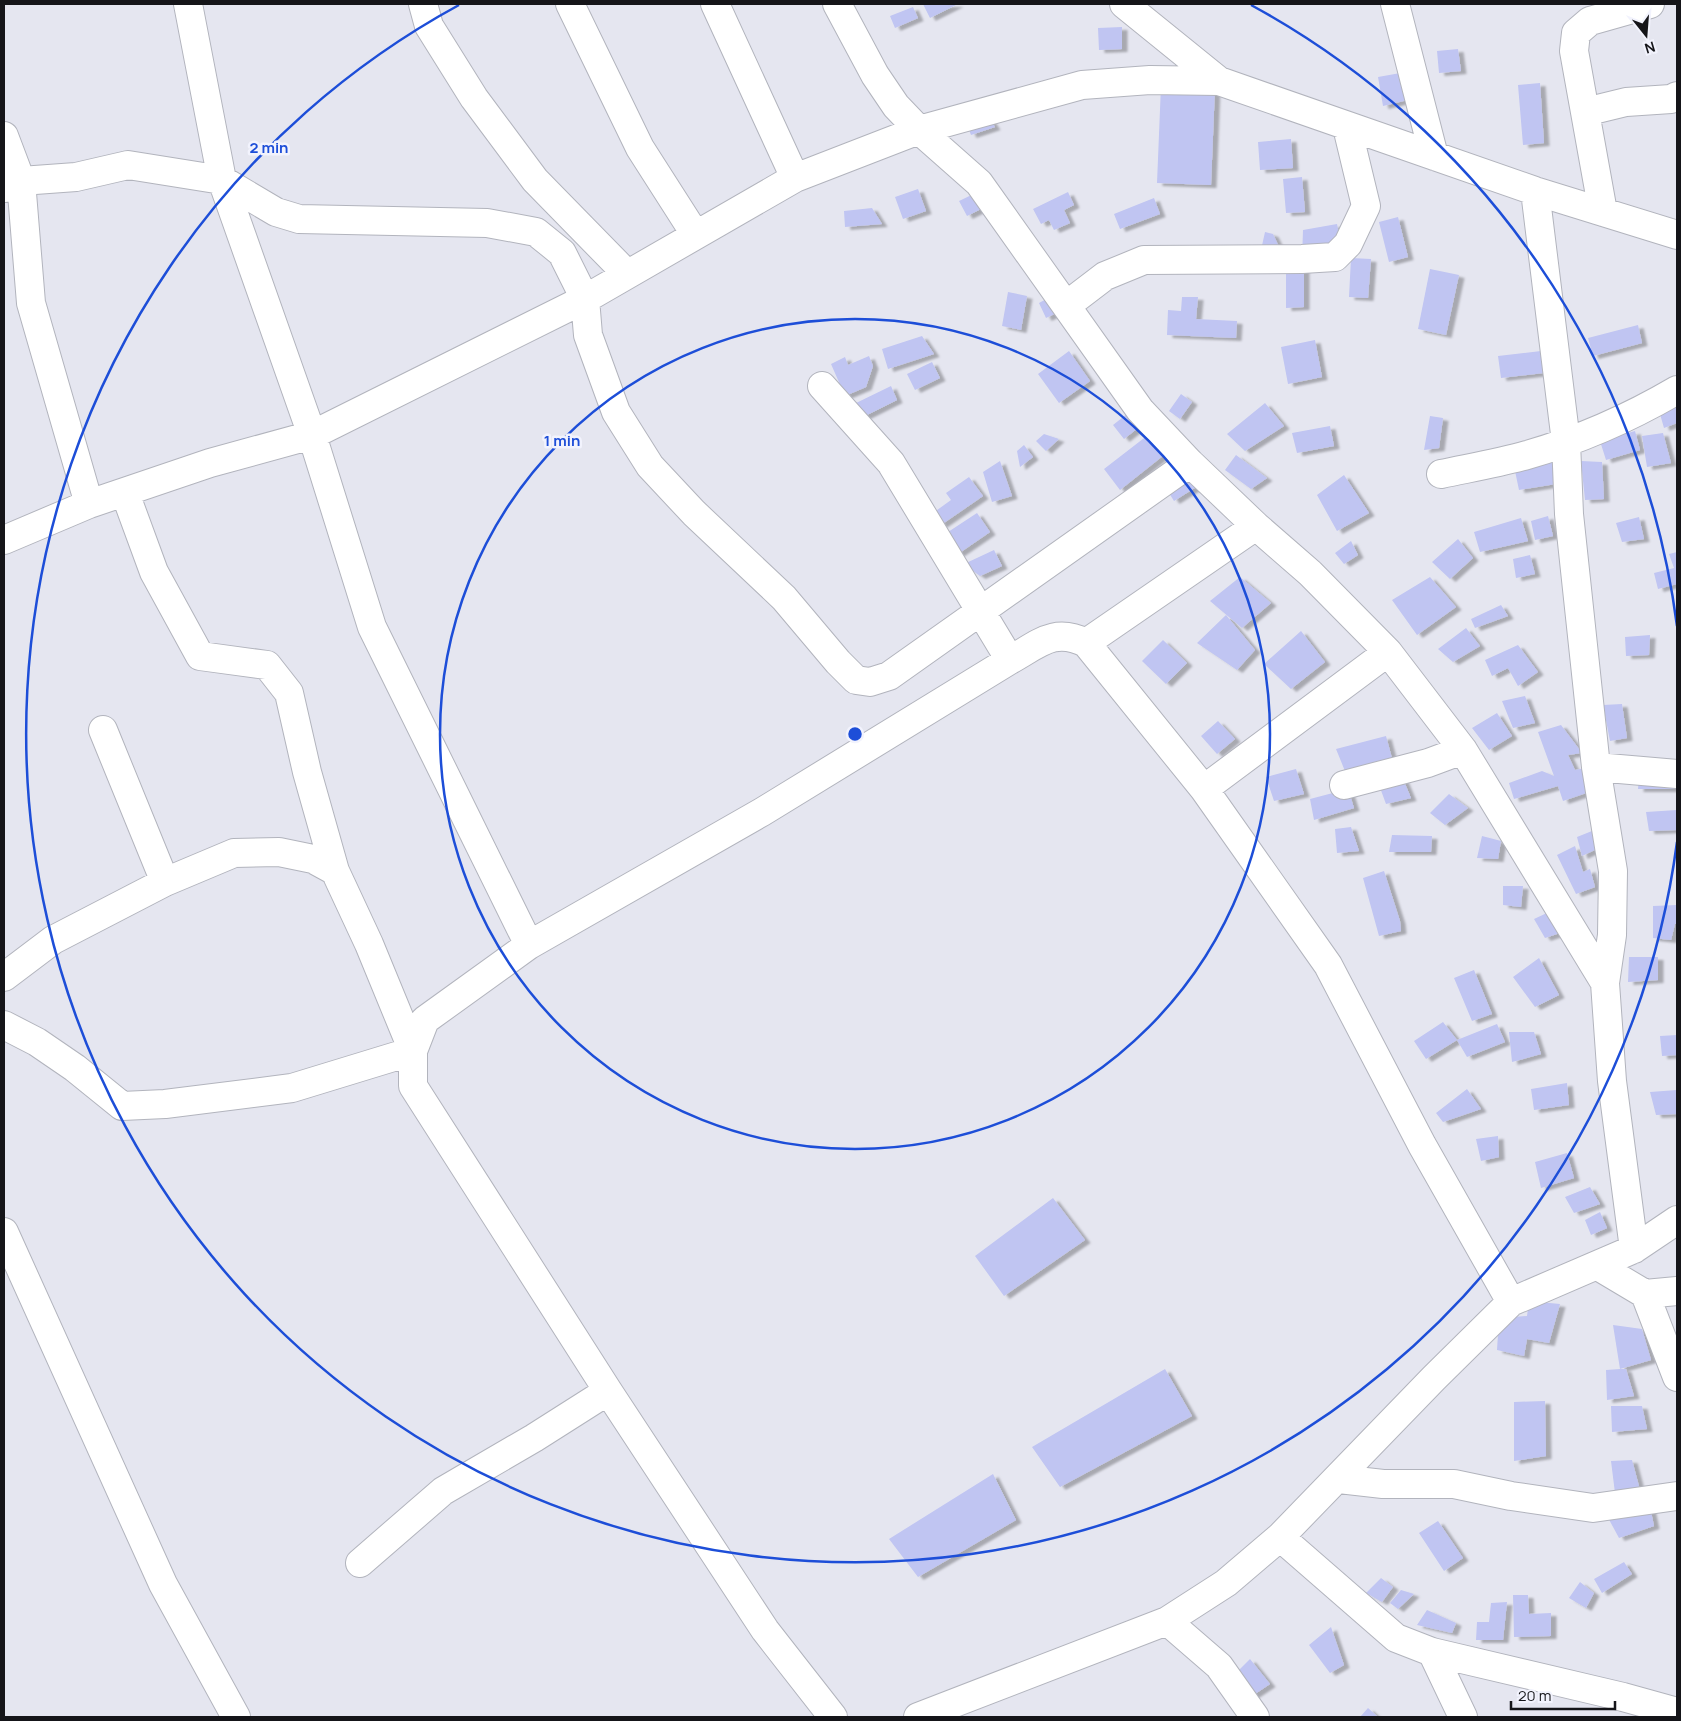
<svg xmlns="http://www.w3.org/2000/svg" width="1681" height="1721" font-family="Manrope,sans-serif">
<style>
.building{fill:#c0c5f2;filter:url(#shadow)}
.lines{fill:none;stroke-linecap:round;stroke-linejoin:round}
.minor-casing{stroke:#b2b4bd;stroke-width:30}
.minor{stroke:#fff;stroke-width:28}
.ring{fill:none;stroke:#1d4ed8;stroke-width:2.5}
.centre{fill:#1d4ed8;stroke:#f2f3fd;stroke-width:2.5}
.ring-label{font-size:15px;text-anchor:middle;font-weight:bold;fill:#1d4ed8;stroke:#f2f3fd;stroke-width:5;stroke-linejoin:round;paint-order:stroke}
</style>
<defs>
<filter id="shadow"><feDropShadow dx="5.5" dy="3" stdDeviation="1" flood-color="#0004"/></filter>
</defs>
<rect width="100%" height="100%" fill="#e5e6f0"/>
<path class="building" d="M 923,4 L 958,4 L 930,18 Z
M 913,7 L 918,18 L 895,28 L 890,16 Z
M 1122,27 L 1122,49 L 1099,50 L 1098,28 Z
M 1458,49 L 1461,71 L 1439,73 L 1437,51 Z
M 1406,72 L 1412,99 L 1383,106 L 1378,77 Z
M 1540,83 L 1544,143 L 1523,145 L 1518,85 Z
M 1161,85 L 1215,87 L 1211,185 L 1157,183 Z
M 987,115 L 995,127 L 971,135 L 966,122 Z
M 1291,139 L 1293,168 L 1260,170 L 1258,142 Z
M 1302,177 L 1305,212 L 1286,213 L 1283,179 Z
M 918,189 L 926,211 L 903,219 L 895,197 Z
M 982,190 L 989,205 L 967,216 L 959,201 Z
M 1068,192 L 1074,205 L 1064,210 L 1070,223 L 1054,230 L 1049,220 L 1041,224 L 1033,209 Z
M 1154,198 L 1160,214 L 1120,229 L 1114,214 Z
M 872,208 L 882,224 L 845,227 L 844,211 Z
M 1398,217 L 1408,257 L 1389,262 L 1379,222 Z
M 1337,224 L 1341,243 L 1302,259 L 1303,230 Z
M 1265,232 L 1273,234 L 1280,249 L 1261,250 Z
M 1351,258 L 1371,259 L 1368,298 L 1349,297 Z
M 1286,268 L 1304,268 L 1304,307 L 1286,308 Z
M 1430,269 L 1459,275 L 1446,335 L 1418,329 Z
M 1008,292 L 1027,296 L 1021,330 L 1002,326 Z
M 1050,297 L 1065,309 L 1046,318 L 1039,303 Z
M 1182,297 L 1198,297 L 1196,319 L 1237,321 L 1236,338 L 1167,335 L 1168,310 L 1181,311 Z
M 1638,325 L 1642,343 L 1593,356 L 1588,338 Z
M 922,336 L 934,354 L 888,369 L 882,349 Z
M 1315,340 L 1322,377 L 1288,384 L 1281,347 Z
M 1069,351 L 1090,381 L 1059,403 L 1038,374 Z
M 1541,351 L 1544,373 L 1501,378 L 1498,356 Z
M 869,356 L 873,366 L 866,387 L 845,396 L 831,364 L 845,357 L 848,365 Z
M 932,362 L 940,378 L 915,390 L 907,374 Z
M 891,386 L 897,400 L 861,418 L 854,404 Z
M 1181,394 L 1192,402 L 1180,419 L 1169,411 Z
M 1677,401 L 1677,423 L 1664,428 L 1658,407 Z
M 1265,403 L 1284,426 L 1245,451 L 1227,434 Z
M 1137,406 L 1148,420 L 1124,439 L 1113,425 Z
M 1430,416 L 1443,418 L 1439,448 L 1424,450 Z
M 1330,426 L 1334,446 L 1297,453 L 1292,433 Z
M 1635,431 L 1640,450 L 1606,460 L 1600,441 Z
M 1663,433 L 1671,463 L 1647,467 L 1642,436 Z
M 1044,434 L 1059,439 L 1046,451 L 1036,441 Z
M 1148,435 L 1164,455 L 1120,490 L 1104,469 Z
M 1024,445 L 1033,457 L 1020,467 L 1017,451 Z
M 1236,455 L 1267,478 L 1251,489 L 1225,470 Z
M 1561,459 L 1562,483 L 1519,490 L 1515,471 Z
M 1000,461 L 1012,496 L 992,502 L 983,472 Z
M 1581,461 L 1602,462 L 1604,499 L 1585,500 Z
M 1191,469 L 1201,484 L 1174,501 L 1164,485 Z
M 1344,475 L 1369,513 L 1337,531 L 1317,495 Z
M 969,477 L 983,496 L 941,525 L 933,513 L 951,500 L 946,493 Z
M 977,513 L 990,532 L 958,554 L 945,534 Z
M 1548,516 L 1553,536 L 1535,540 L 1531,521 Z
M 1639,517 L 1644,539 L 1622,542 L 1616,523 Z
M 1521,518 L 1528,541 L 1480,552 L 1474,532 Z
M 1458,539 L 1473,558 L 1450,579 L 1432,562 Z
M 1351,541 L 1358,555 L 1344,564 L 1335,553 Z
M 994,550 L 1002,566 L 980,576 L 964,564 Z
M 1677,552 L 1677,584 L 1658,589 L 1654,573 L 1674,568 L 1669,554 Z
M 1530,555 L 1535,574 L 1516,578 L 1513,559 Z
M 1240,577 L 1271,603 L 1242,628 L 1210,601 Z
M 1430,577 L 1456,607 L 1417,635 L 1392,600 Z
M 1501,605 L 1508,616 L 1475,628 L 1471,619 Z
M 1226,615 L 1255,650 L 1237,670 L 1197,643 Z
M 1466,628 L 1480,646 L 1453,662 L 1438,649 Z
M 1301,631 L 1325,662 L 1291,689 L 1264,664 Z
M 1650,635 L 1649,655 L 1626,656 L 1625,637 Z
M 1163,640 L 1187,663 L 1166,684 L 1142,661 Z
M 1518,645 L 1538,672 L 1518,686 L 1508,668 L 1492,676 L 1485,660 Z
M 1525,696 L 1535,723 L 1513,728 L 1502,701 Z
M 1622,704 L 1627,738 L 1610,741 L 1603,705 Z
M 1497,713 L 1512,736 L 1489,750 L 1472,728 Z
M 1218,721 L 1235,739 L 1217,754 L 1201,736 Z
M 1561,725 L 1582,753 L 1568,755 L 1575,770 L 1585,768 L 1592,791 L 1563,801 L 1558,786 L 1514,799 L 1509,783 L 1542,771 L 1554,776 L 1538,732 Z
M 1386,736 L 1393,762 L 1347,776 L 1336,749 Z
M 1296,769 L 1304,794 L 1274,801 L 1266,777 Z
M 1639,777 L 1677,780 L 1677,789 L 1638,789 Z
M 1403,779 L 1411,798 L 1386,804 L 1379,785 Z
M 1348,789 L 1354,808 L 1314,820 L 1310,799 Z
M 1449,794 L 1468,808 L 1445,825 L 1430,813 Z
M 1677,810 L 1677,830 L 1649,831 L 1646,812 Z
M 1351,827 L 1359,851 L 1337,853 L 1335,829 Z
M 1597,829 L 1601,847 L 1582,856 L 1577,837 Z
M 1392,835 L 1432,836 L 1431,852 L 1389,852 Z
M 1482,836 L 1501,841 L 1498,859 L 1477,858 Z
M 1575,846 L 1583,872 L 1590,869 L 1595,887 L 1576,894 L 1557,855 Z
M 1384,871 L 1400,921 L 1401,931 L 1379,936 L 1363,878 Z
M 1503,886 L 1523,886 L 1521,907 L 1503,905 Z
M 1677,905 L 1677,924 L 1675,924 L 1671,940 L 1653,938 L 1653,906 Z
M 1549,912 L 1563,932 L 1545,938 L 1534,919 Z
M 1629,957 L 1658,957 L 1658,980 L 1628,982 Z
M 1539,958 L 1559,995 L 1535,1007 L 1513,977 Z
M 1474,970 L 1492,1014 L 1472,1021 L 1454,978 Z
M 1443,1022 L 1457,1040 L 1426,1059 L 1414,1041 Z
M 1497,1024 L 1505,1042 L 1467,1057 L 1457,1040 Z
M 1509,1032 L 1534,1032 L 1541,1054 L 1512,1062 Z
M 1677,1035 L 1677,1055 L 1662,1056 L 1660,1036 Z
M 1567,1083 L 1569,1105 L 1534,1110 L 1531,1089 Z
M 1467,1089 L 1481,1109 L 1443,1122 L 1436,1113 Z
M 1677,1090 L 1677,1114 L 1656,1115 L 1650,1092 Z
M 1498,1136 L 1499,1157 L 1481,1161 L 1476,1139 Z
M 1567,1153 L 1574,1178 L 1541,1188 L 1535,1162 Z
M 1590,1187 L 1600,1204 L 1574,1213 L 1565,1197 Z
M 1053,1198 L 1085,1240 L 1004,1296 L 975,1256 Z
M 1600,1212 L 1607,1228 L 1591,1235 L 1585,1220 Z
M 1529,1301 L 1560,1304 L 1549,1343 L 1527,1339 L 1524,1356 L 1497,1350 L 1499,1318 L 1527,1316 Z
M 1613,1325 L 1642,1329 L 1651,1360 L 1620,1369 L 1626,1369 L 1634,1396 L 1607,1400 L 1606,1370 L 1620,1369 Z
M 1165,1369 L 1192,1416 L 1060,1487 L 1032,1447 Z
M 1545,1401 L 1546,1456 L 1514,1461 L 1514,1402 Z
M 1611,1406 L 1642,1406 L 1647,1429 L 1612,1432 Z
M 1632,1460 L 1640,1490 L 1615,1493 L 1611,1461 Z
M 993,1474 L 1016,1520 L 918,1577 L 889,1539 Z
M 1649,1502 L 1654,1526 L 1619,1538 L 1606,1514 Z
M 1438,1521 L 1463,1558 L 1444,1571 L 1419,1533 Z
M 1624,1562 L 1632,1574 L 1602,1593 L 1594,1579 Z
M 1381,1578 L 1393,1587 L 1382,1602 L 1366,1593 Z
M 1580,1582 L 1594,1593 L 1586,1608 L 1569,1598 Z
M 1401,1590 L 1414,1594 L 1398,1609 L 1390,1603 Z
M 1513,1595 L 1528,1595 L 1529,1614 L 1551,1613 L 1551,1636 L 1514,1637 Z
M 1507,1602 L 1503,1640 L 1476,1640 L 1477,1622 L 1489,1622 L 1491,1603 Z
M 1427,1610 L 1456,1623 L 1452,1633 L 1417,1625 Z
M 1331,1627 L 1344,1665 L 1330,1673 L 1309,1645 Z
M 1250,1659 L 1270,1684 L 1252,1696 L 1233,1676 Z
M 1368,1708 L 1378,1717 L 1360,1717 Z"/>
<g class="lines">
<defs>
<path id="minor" d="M 188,4 L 222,180 L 312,435 L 372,627 L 529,945 L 762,812 L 1010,660 C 1039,644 1054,627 1086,643 L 1204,789 L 1328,965 L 1422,1145 L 1511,1302
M 423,4 L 429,26 L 474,98 L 535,180 L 627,274
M 570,4 L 640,148 L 695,234
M 715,4 L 795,178
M 837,4 L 875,75 L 896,106 L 919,130 L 979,183 L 1140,410 L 1190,463 L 1256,526 L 1310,573 L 1388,652 L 1463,750 L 1605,983
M 1124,4 L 1219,81
M 1395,4 L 1434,156
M 1585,112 L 1626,102 L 1671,99 L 1677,96
M 4,136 L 21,181 L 76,177 L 128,165 L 222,180 L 276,212 L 299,219 L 487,223 L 536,232 L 562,253 L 585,299 L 588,335 L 616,412 L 650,466 L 694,513 L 784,598 L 838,662 L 856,680 L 870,682 L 889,676 L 1190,463
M 5,188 L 21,181 L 31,303 L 89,504
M 1535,191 L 1566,442 L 1569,514 L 1596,767 L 1613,871 L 1612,935 L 1605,983 L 1612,1081 L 1634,1249
M 1603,212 L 1574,51 L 1576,33 L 1590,21 L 1650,4
M 1067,305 L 1105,276 L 1144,260 L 1302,259 L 1335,257 L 1348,244 L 1366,206 L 1347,127
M 822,386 L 891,463 L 1010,660
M 1441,474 C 1469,468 1499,463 1527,455 C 1579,440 1631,417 1677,390
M 125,493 L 154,572 L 200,656 L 267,665 L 289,693 L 307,772 L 335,871
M 4,540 L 89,504 L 210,463 L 312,435 L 585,299 L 795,178 L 919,130 L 1082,85 L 1150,80 L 1219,81 L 1535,191 L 1677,235
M 1086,643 L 1256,526
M 103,730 L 165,882
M 1596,767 L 1677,774
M 1344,785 L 1428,763 L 1463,750
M 1204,789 L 1388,652
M 4,977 L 53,940 L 165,882 L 234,853 L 279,852 L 313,859 L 335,871 L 369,944 L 413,1051 L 413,1086 L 608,1391 L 765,1630 L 833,1717
M 4,1025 L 37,1042 L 75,1068 L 122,1106 L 165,1104 L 292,1088 L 413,1051
M 413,1051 L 425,1020 L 529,945
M 4,1232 L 163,1584 L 236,1717
M 1598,1266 L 1645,1294 L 1677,1291
M 1645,1294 L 1677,1377
M 1339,1479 L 1383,1484 L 1454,1484 L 1511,1496 L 1593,1508 L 1677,1496
M 1280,1537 L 1396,1638 L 1432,1652 L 1623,1697 L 1677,1712
M 360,1563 L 443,1491 L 534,1438 L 608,1391
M 1167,1621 L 1219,1666 L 1255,1717
M 1432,1652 L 1463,1717
M 918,1717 L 1167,1621 L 1226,1583 L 1280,1537 L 1434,1378 L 1511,1302 L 1634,1249 L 1677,1220"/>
</defs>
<use href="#minor" class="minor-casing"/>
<use href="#minor" class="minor"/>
</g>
<g class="ring">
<circle cx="855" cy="734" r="415"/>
<path d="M1677 842A829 829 0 1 1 459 5M1251 5A829 829 0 0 1 1677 626"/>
</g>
<circle cx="855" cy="734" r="8" class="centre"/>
<g class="ring-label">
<text x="269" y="153">2 min</text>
<text x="562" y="446">1 min</text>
</g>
<rect width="1681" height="1721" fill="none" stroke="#151519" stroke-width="10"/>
<g transform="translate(1646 35) rotate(163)" stroke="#f2f3fd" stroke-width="4" paint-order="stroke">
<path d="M0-4L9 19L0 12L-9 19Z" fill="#151519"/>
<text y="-8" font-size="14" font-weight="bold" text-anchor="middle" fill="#151519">N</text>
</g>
<path d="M1511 1701v8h104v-8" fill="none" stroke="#151519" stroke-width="2.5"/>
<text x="1518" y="1701" font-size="15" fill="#151519" stroke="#f2f3fd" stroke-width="4" paint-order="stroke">20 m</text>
</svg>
